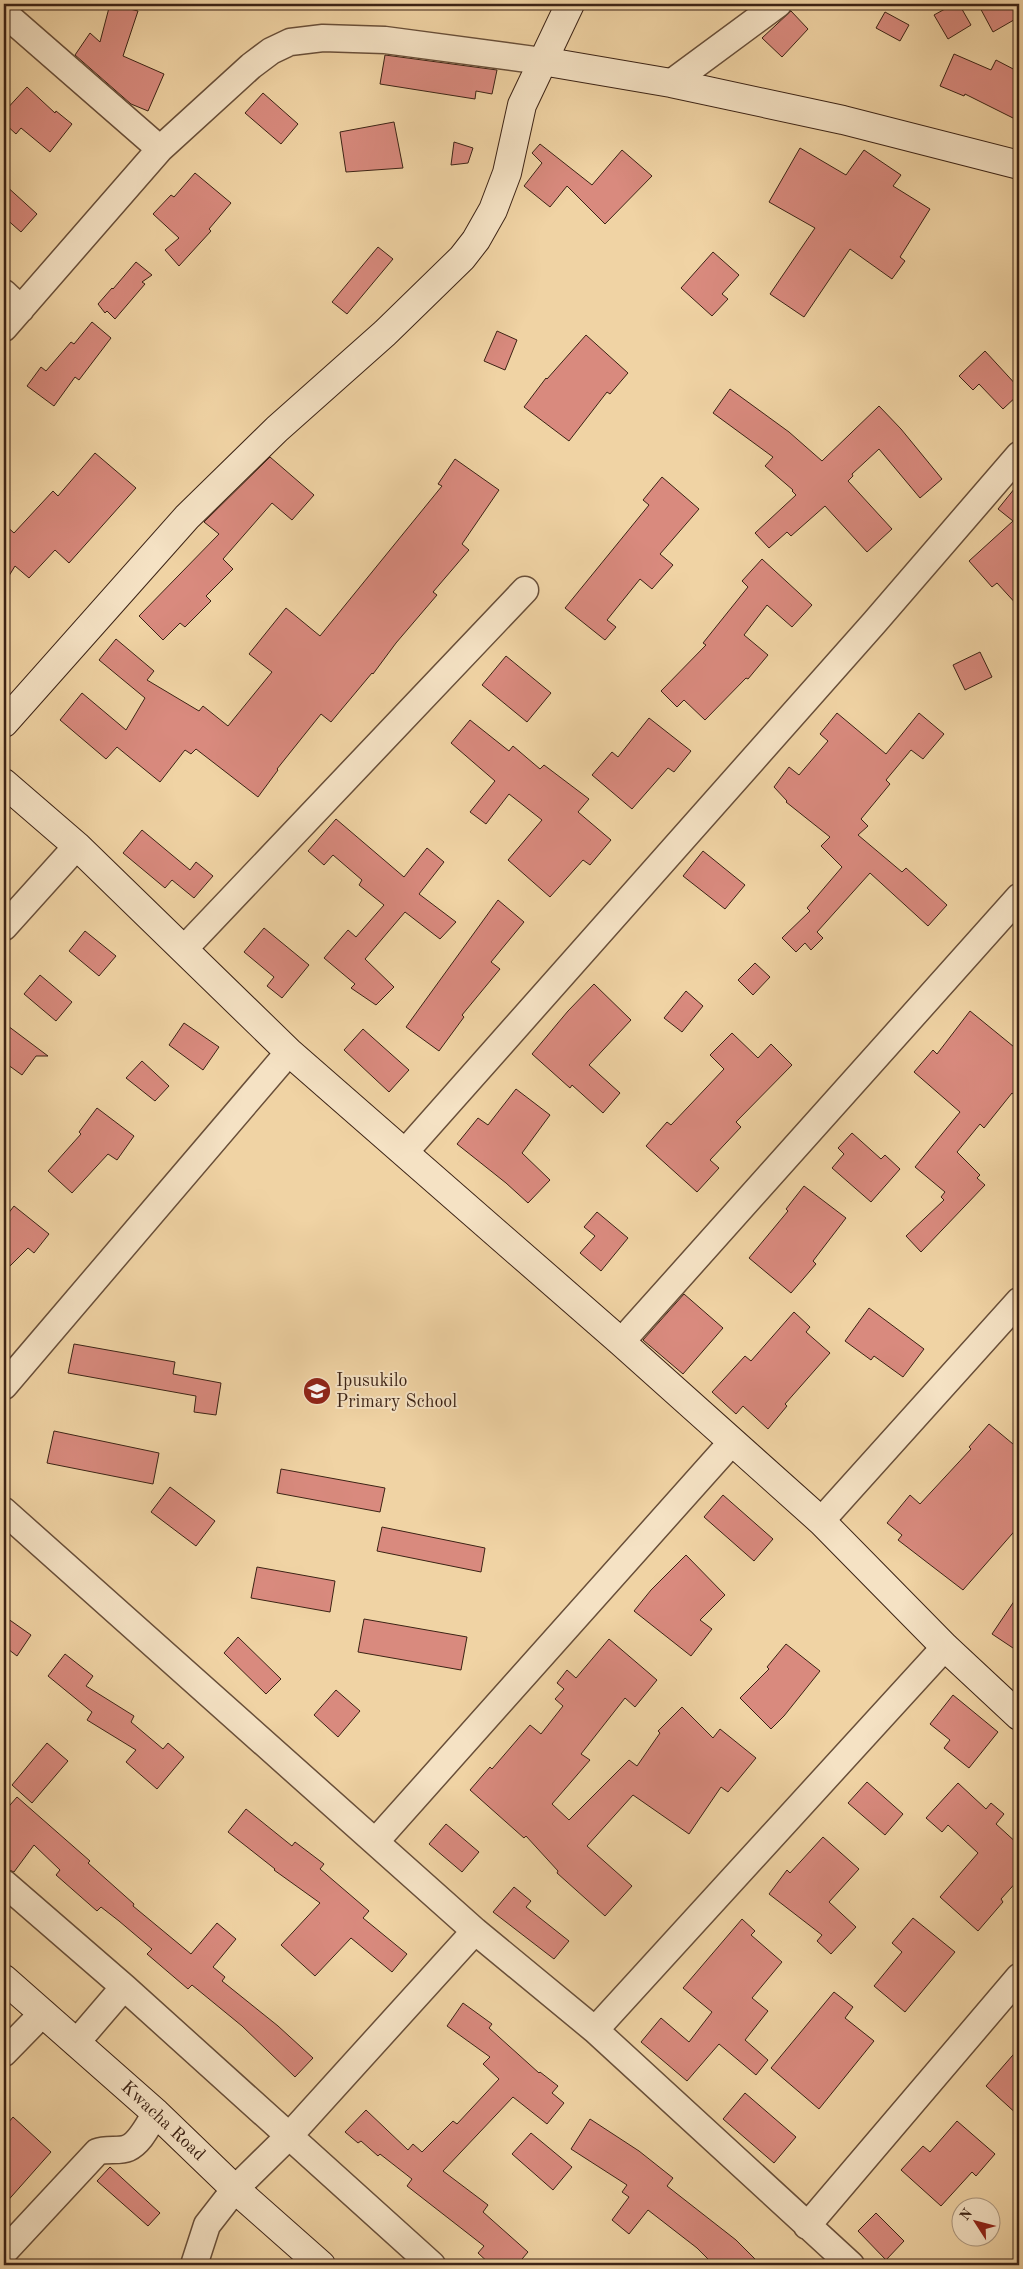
<svg xmlns="http://www.w3.org/2000/svg" width="1023" height="2269" font-family="'Old Standard TT',serif">
<style>
.building{fill:#d98a7e;stroke:#3c2315}
.lines{fill:none;stroke-linecap:round;stroke-linejoin:round}
.street-casing{stroke:#694f39;stroke-width:29}
.secondary-casing{stroke:#3c2315;stroke-width:30}
.street{stroke:#f5e2c4;stroke-width:26}
.secondary{stroke:#f5e2c4;stroke-width:28}
.labels{text-anchor:middle;dominant-baseline:central;stroke-width:4;stroke-linejoin:round;paint-order:stroke}
.poi-label{font-size:18px;fill:#3c2315;stroke:#f5e2c4;text-anchor:start}
.street-label{font-size:18px;fill:#3c2315;stroke:#f5e2c4}
</style>
<rect width="100%" height="100%" fill="#f0d3a4"/>
<filter id="stains"><feTurbulence type="fractalNoise" baseFrequency=".004" numOctaves="4"/><feColorMatrix values="0 0 0 0 .2 0 0 0 0 .09 0 0 0 0 .02 0 0 0 .5 -.17"/></filter>
<radialGradient id="worn" r=".72"><stop offset=".6" stop-color="#630" stop-opacity="0"/><stop offset="1" stop-color="#630" stop-opacity=".3"/></radialGradient>
<path class="building" d="M 110,4 L 138,11 L 123,56 L 164,74 L 148,111 L 131,104 L 75,55 L 90,33 L 100,42 Z
M 954,4 L 959,4 L 971,25 L 948,39 L 934,15 Z
M 978,4 L 1019,4 L 1019,17 L 993,32 Z
M 791,11 L 808,29 L 782,57 L 762,38 Z
M 885,12 L 909,25 L 900,41 L 876,28 Z
M 954,54 L 991,70 L 996,60 L 1019,72 L 1019,121 L 965,94 L 964,96 L 940,86 Z
M 385,55 L 497,70 L 492,94 L 476,91 L 475,99 L 380,84 Z
M 27,87 L 55,113 L 56,111 L 72,124 L 50,152 L 21,128 L 16,134 L 4,123 L 4,112 Z
M 263,93 L 298,124 L 281,144 L 245,113 Z
M 394,122 L 403,168 L 346,172 L 340,132 Z
M 454,142 L 473,148 L 468,163 L 451,165 Z
M 540,144 L 592,185 L 622,150 L 652,176 L 605,224 L 567,186 L 550,207 L 524,186 L 542,163 L 532,153 Z
M 800,148 L 846,175 L 864,150 L 901,175 L 893,186 L 930,209 L 900,257 L 905,261 L 892,279 L 850,249 L 804,317 L 770,294 L 815,228 L 769,202 Z
M 195,173 L 231,203 L 209,229 L 211,231 L 179,266 L 165,250 L 179,238 L 153,214 L 171,195 L 174,197 Z
M 4,184 L 37,214 L 21,232 L 4,217 Z
M 378,247 L 393,259 L 347,314 L 332,302 Z
M 713,252 L 739,275 L 722,294 L 728,299 L 712,316 L 681,288 Z
M 136,262 L 152,275 L 142,282 L 145,284 L 115,319 L 107,311 L 105,313 L 98,304 L 112,288 L 113,289 Z
M 92,322 L 111,338 L 79,380 L 75,377 L 54,406 L 27,386 L 41,367 L 46,371 L 71,342 L 74,344 Z
M 497,331 L 517,340 L 505,370 L 484,361 Z
M 586,335 L 628,373 L 610,394 L 607,392 L 569,441 L 524,407 L 546,378 L 547,379 Z
M 985,351 L 1019,388 L 1019,394 L 1003,409 L 979,384 L 973,390 L 959,376 Z
M 730,389 L 789,432 L 822,461 L 879,406 L 901,429 L 942,479 L 920,498 L 879,449 L 852,474 L 853,476 L 848,481 L 892,529 L 867,552 L 825,506 L 791,536 L 787,532 L 769,548 L 755,533 L 796,495 L 792,491 L 793,490 L 765,466 L 773,457 L 713,413 Z
M 95,453 L 136,488 L 69,563 L 55,550 L 29,578 L 15,566 L 4,584 L 4,524 L 14,533 L 53,491 L 58,496 Z
M 270,457 L 314,495 L 292,520 L 272,503 L 223,559 L 233,569 L 206,596 L 211,601 L 185,627 L 180,623 L 163,640 L 139,616 L 219,534 L 204,522 Z
M 455,459 L 499,490 L 462,544 L 469,550 L 433,592 L 437,595 L 396,643 L 373,674 L 372,673 L 331,722 L 321,714 L 277,769 L 278,770 L 258,797 L 196,749 L 191,754 L 185,750 L 160,782 L 117,747 L 106,759 L 60,720 L 82,693 L 126,730 L 145,698 L 99,660 L 116,639 L 154,671 L 147,680 L 199,711 L 203,706 L 228,726 L 272,672 L 249,654 L 286,608 L 320,636 L 442,486 L 438,484 Z
M 662,477 L 699,509 L 660,554 L 673,565 L 652,589 L 640,579 L 607,620 L 616,627 L 605,640 L 565,608 L 649,505 L 643,500 Z
M 1019,483 L 1019,607 L 997,583 L 992,587 L 969,561 L 1013,521 L 998,509 Z
M 762,559 L 812,605 L 792,627 L 767,605 L 744,635 L 768,655 L 748,679 L 746,678 L 705,720 L 684,700 L 677,707 L 661,691 L 706,645 L 703,643 L 748,587 L 742,581 Z
M 980,652 L 992,677 L 965,690 L 953,665 Z
M 506,656 L 551,693 L 527,722 L 482,685 Z
M 837,713 L 886,754 L 919,713 L 944,734 L 923,759 L 911,750 L 886,780 L 890,784 L 861,819 L 868,826 L 858,835 L 902,872 L 906,868 L 947,905 L 928,926 L 870,873 L 817,932 L 823,938 L 811,950 L 805,943 L 796,952 L 782,938 L 810,911 L 807,908 L 842,867 L 821,846 L 830,837 L 786,802 L 787,801 L 774,787 L 789,767 L 799,775 L 828,741 L 820,734 Z
M 649,718 L 691,751 L 674,772 L 668,768 L 632,809 L 592,775 L 612,752 L 618,757 Z
M 470,720 L 509,751 L 513,746 L 540,769 L 544,765 L 589,799 L 578,812 L 611,840 L 590,865 L 583,860 L 550,897 L 508,860 L 542,820 L 509,794 L 486,824 L 470,812 L 495,781 L 451,743 Z
M 336,819 L 404,877 L 427,848 L 444,862 L 419,894 L 456,922 L 440,939 L 405,912 L 365,959 L 394,987 L 376,1005 L 351,988 L 355,984 L 324,958 L 348,930 L 356,937 L 384,905 L 359,885 L 362,880 L 333,855 L 324,865 L 308,851 Z
M 142,830 L 190,870 L 196,862 L 213,876 L 194,898 L 172,880 L 165,888 L 123,853 Z
M 703,851 L 745,885 L 725,909 L 683,876 Z
M 498,900 L 524,922 L 491,962 L 500,969 L 462,1015 L 464,1017 L 439,1051 L 406,1027 Z
M 264,928 L 309,965 L 282,998 L 267,986 L 274,977 L 244,952 Z
M 85,931 L 116,956 L 99,976 L 69,951 Z
M 755,963 L 770,977 L 753,995 L 738,980 Z
M 40,975 L 72,1002 L 56,1021 L 24,994 Z
M 594,984 L 631,1020 L 589,1065 L 620,1093 L 603,1113 L 572,1085 L 570,1088 L 532,1054 L 568,1011 Z
M 686,991 L 703,1006 L 682,1032 L 664,1018 Z
M 970,1011 L 1019,1051 L 1019,1099 L 1012,1093 L 984,1128 L 980,1124 L 957,1152 L 980,1175 L 977,1178 L 985,1185 L 921,1252 L 906,1236 L 944,1200 L 941,1197 L 945,1192 L 915,1167 L 960,1112 L 914,1072 L 933,1050 L 937,1054 Z
M 4,1023 L 48,1056 L 36,1056 L 22,1075 L 4,1062 Z
M 184,1023 L 219,1047 L 203,1070 L 169,1045 Z
M 363,1029 L 409,1070 L 389,1092 L 344,1050 Z
M 732,1033 L 758,1058 L 771,1044 L 792,1065 L 736,1122 L 741,1127 L 710,1160 L 719,1168 L 697,1192 L 646,1146 L 667,1122 L 671,1125 L 724,1069 L 710,1055 Z
M 142,1061 L 169,1086 L 155,1101 L 126,1078 Z
M 516,1089 L 550,1115 L 522,1153 L 550,1180 L 528,1203 L 506,1183 L 457,1144 L 478,1118 L 488,1125 Z
M 97,1108 L 134,1136 L 117,1160 L 108,1154 L 72,1193 L 48,1171 L 81,1134 L 79,1132 Z
M 852,1133 L 881,1159 L 885,1155 L 900,1169 L 871,1202 L 832,1168 L 844,1154 L 838,1148 Z
M 804,1186 L 846,1218 L 813,1261 L 816,1264 L 791,1293 L 749,1258 L 788,1211 L 786,1209 Z
M 14,1206 L 49,1234 L 34,1253 L 28,1248 L 4,1272 L 4,1219 Z
M 597,1212 L 628,1238 L 601,1271 L 580,1253 L 595,1236 L 584,1227 Z
M 684,1294 L 723,1328 L 683,1374 L 643,1340 Z
M 869,1308 L 924,1349 L 903,1377 L 874,1356 L 871,1360 L 845,1341 Z
M 794,1312 L 810,1327 L 806,1332 L 830,1353 L 785,1404 L 787,1406 L 768,1429 L 743,1406 L 736,1414 L 712,1392 L 745,1356 L 751,1361 Z
M 74,1344 L 175,1362 L 173,1374 L 221,1383 L 216,1415 L 194,1412 L 196,1396 L 68,1373 Z
M 989,1424 L 1019,1449 L 1019,1526 L 963,1590 L 898,1540 L 902,1535 L 887,1523 L 910,1495 L 920,1504 L 971,1449 L 969,1447 Z
M 54,1431 L 159,1453 L 153,1484 L 47,1463 Z
M 281,1469 L 385,1488 L 380,1512 L 277,1493 Z
M 170,1487 L 215,1521 L 196,1546 L 151,1512 Z
M 723,1495 L 773,1539 L 754,1561 L 704,1517 Z
M 382,1527 L 485,1548 L 481,1572 L 377,1551 Z
M 686,1555 L 725,1595 L 700,1620 L 712,1629 L 691,1656 L 634,1611 L 651,1590 Z
M 257,1567 L 335,1581 L 330,1612 L 251,1598 Z
M 1019,1594 L 1019,1652 L 992,1634 Z
M 4,1616 L 31,1635 L 17,1656 L 4,1646 Z
M 364,1619 L 467,1637 L 461,1670 L 358,1652 Z
M 238,1637 L 281,1679 L 266,1694 L 224,1653 Z
M 609,1639 L 657,1680 L 635,1707 L 625,1698 L 581,1754 L 590,1760 L 552,1804 L 569,1820 L 629,1760 L 637,1766 L 660,1733 L 658,1731 L 682,1707 L 713,1738 L 720,1729 L 756,1758 L 728,1792 L 721,1787 L 689,1834 L 633,1795 L 587,1846 L 632,1886 L 605,1916 L 557,1873 L 558,1871 L 526,1836 L 524,1838 L 470,1790 L 490,1767 L 492,1769 L 530,1725 L 541,1734 L 563,1706 L 555,1699 L 564,1689 L 557,1683 L 567,1670 L 576,1678 Z
M 786,1644 L 820,1671 L 784,1716 L 771,1729 L 740,1698 L 769,1669 L 767,1667 Z
M 65,1654 L 93,1676 L 86,1686 L 134,1716 L 131,1722 L 163,1749 L 168,1743 L 184,1757 L 157,1789 L 126,1762 L 136,1750 L 87,1720 L 92,1712 L 48,1676 Z
M 336,1690 L 360,1711 L 338,1737 L 314,1715 Z
M 953,1695 L 998,1732 L 969,1768 L 944,1748 L 950,1740 L 930,1724 Z
M 47,1743 L 68,1761 L 32,1803 L 12,1785 Z
M 867,1782 L 903,1814 L 885,1835 L 848,1803 Z
M 958,1783 L 986,1809 L 991,1803 L 1004,1814 L 996,1824 L 1019,1845 L 1019,1879 L 1001,1899 L 1003,1902 L 978,1931 L 940,1897 L 978,1853 L 948,1825 L 942,1832 L 926,1818 Z
M 17,1797 L 90,1861 L 88,1863 L 134,1904 L 133,1906 L 191,1954 L 217,1923 L 236,1939 L 213,1967 L 225,1977 L 222,1981 L 278,2026 L 313,2058 L 295,2077 L 242,2026 L 192,1985 L 188,1989 L 147,1954 L 152,1949 L 119,1921 L 101,1907 L 97,1911 L 56,1875 L 60,1870 L 34,1845 L 14,1872 L 4,1868 L 4,1812 Z
M 246,1809 L 292,1846 L 295,1842 L 324,1864 L 320,1869 L 369,1911 L 363,1918 L 407,1954 L 392,1972 L 351,1938 L 315,1976 L 281,1945 L 320,1903 L 274,1870 L 275,1869 L 228,1832 Z
M 446,1824 L 479,1852 L 462,1872 L 429,1844 Z
M 823,1837 L 859,1869 L 829,1902 L 856,1927 L 831,1954 L 817,1941 L 822,1935 L 769,1894 L 787,1870 L 790,1873 Z
M 514,1887 L 531,1901 L 526,1907 L 569,1941 L 554,1959 L 493,1912 Z
M 913,1918 L 955,1952 L 905,2012 L 874,1986 L 902,1952 L 892,1943 Z
M 742,1919 L 755,1931 L 751,1935 L 782,1962 L 752,1998 L 768,2011 L 745,2040 L 768,2060 L 756,2075 L 719,2044 L 687,2081 L 641,2042 L 661,2018 L 689,2042 L 712,2012 L 683,1988 Z
M 834,1992 L 853,2007 L 845,2018 L 874,2041 L 819,2109 L 771,2068 Z
M 463,2003 L 492,2024 L 489,2028 L 539,2073 L 540,2072 L 558,2086 L 552,2093 L 564,2103 L 547,2124 L 513,2097 L 443,2171 L 488,2205 L 483,2212 L 528,2252 L 517,2265 L 491,2265 L 478,2253 L 484,2246 L 407,2186 L 412,2179 L 380,2154 L 378,2156 L 361,2141 L 358,2143 L 345,2132 L 366,2110 L 408,2150 L 413,2144 L 422,2152 L 453,2121 L 457,2124 L 499,2079 L 483,2064 L 490,2057 L 447,2026 Z
M 1019,2048 L 1019,2116 L 986,2086 Z
M 745,2093 L 796,2137 L 774,2163 L 723,2119 Z
M 13,2117 L 51,2152 L 4,2205 L 4,2128 Z
M 590,2119 L 639,2151 L 673,2178 L 667,2186 L 736,2240 L 761,2265 L 714,2265 L 697,2248 L 648,2210 L 629,2234 L 612,2220 L 629,2197 L 622,2192 L 627,2185 L 571,2149 Z
M 957,2121 L 995,2154 L 976,2176 L 972,2172 L 941,2206 L 901,2170 L 923,2146 L 930,2152 Z
M 531,2133 L 572,2167 L 553,2190 L 512,2154 Z
M 110,2167 L 160,2213 L 148,2226 L 97,2181 Z
M 876,2213 L 904,2241 L 886,2260 L 858,2231 Z"/>
<g class="lines">
<defs>
<path id="street" d="M 4,13 L 160,149
M 671,83 L 778,4
M 4,293 L 21,309
M 4,328 L 160,149 L 251,66 L 271,51 L 290,42 L 323,38 L 385,40 L 542,61
M 4,927 L 77,846
M 184,949 L 525,590
M 405,1152 L 874,623 L 1019,455
M 621,1342 L 1019,897
M 4,1386 L 289,1052
M 4,1511 L 475,1931 L 595,2030 L 851,2265
M 821,1521 L 1019,1301
M 376,1841 L 732,1442
M 4,1883 L 124,1987 L 432,2265
M 595,2030 L 945,1647
M 76,2043 L 124,1987
M 4,2053 L 43,2013
M 807,2226 L 1019,1977
M 4,2252 L 97,2152 C 107,2148 119,2152 128,2148 C 141,2142 149,2123 156,2113
M 194,2265 L 207,2225 L 235,2189 L 290,2135 L 475,1931"/>
<path id="secondary" d="M 542,61 L 671,83 L 843,120 L 1019,165
M 4,723 L 187,517 L 277,429 L 385,333 L 462,258 L 476,240 L 493,210 L 507,173 L 522,105 L 570,4
M 4,783 L 77,846 L 289,1052 L 621,1342 L 821,1521 L 945,1647 L 1019,1716
M 4,1979 L 156,2113 L 235,2189 L 321,2265"/>
</defs>
<use href="#street" class="street-casing"/>
<use href="#secondary" class="secondary-casing"/>
<use href="#street" class="street"/>
<use href="#secondary" class="secondary"/>
</g>
<defs>
<symbol id="school-disc" viewBox="-11 -11 22 22"><circle r="9.5" fill="#8f2418" stroke="#f5e2c4"/><path d="M0-5L7-2L0 1L-7-2ZM-4 1L0 2.5L4 1V4Q0 6-4 4Z" fill="#fff"/></symbol>
</defs>
<g fill-rule="evenodd">
<use href="#school-disc" x="301" y="1375" width="32" height="32"/>
</g>
<g class="labels">
<g class="poi-label">
<text x="336" y="1381">Ipusukilo<tspan x="336" dy="21">Primary School</tspan></text>
</g>
<g class="street-label">
<text transform="translate(163 2121) rotate(43)">Kwacha Road</text>
</g>
</g>
<rect width="1023" height="2269" fill="none" stroke="#f0d3a4" stroke-width="20"/>
<rect x="5" y="5" width="1013" height="2259" fill="none" stroke="#3c2315" stroke-width="2.5"/>
<rect x="10" y="10" width="1003" height="2249" fill="none" stroke="#3c2315"/>
<g transform="translate(976 2222) rotate(306)"><circle r="24" fill="#f5e2c4" stroke="#ab967e"/>
<path d="M0-4L9 19L0 12L-9 19Z" fill="#8f2418"/>
<text y="-8" font-size="14" font-weight="bold" text-anchor="middle" fill="#3c2315">N</text>
</g>
<rect width="100%" height="100%" filter="url(#stains)"/>
<rect width="100%" height="100%" fill="url(#worn)"/>
</svg>
